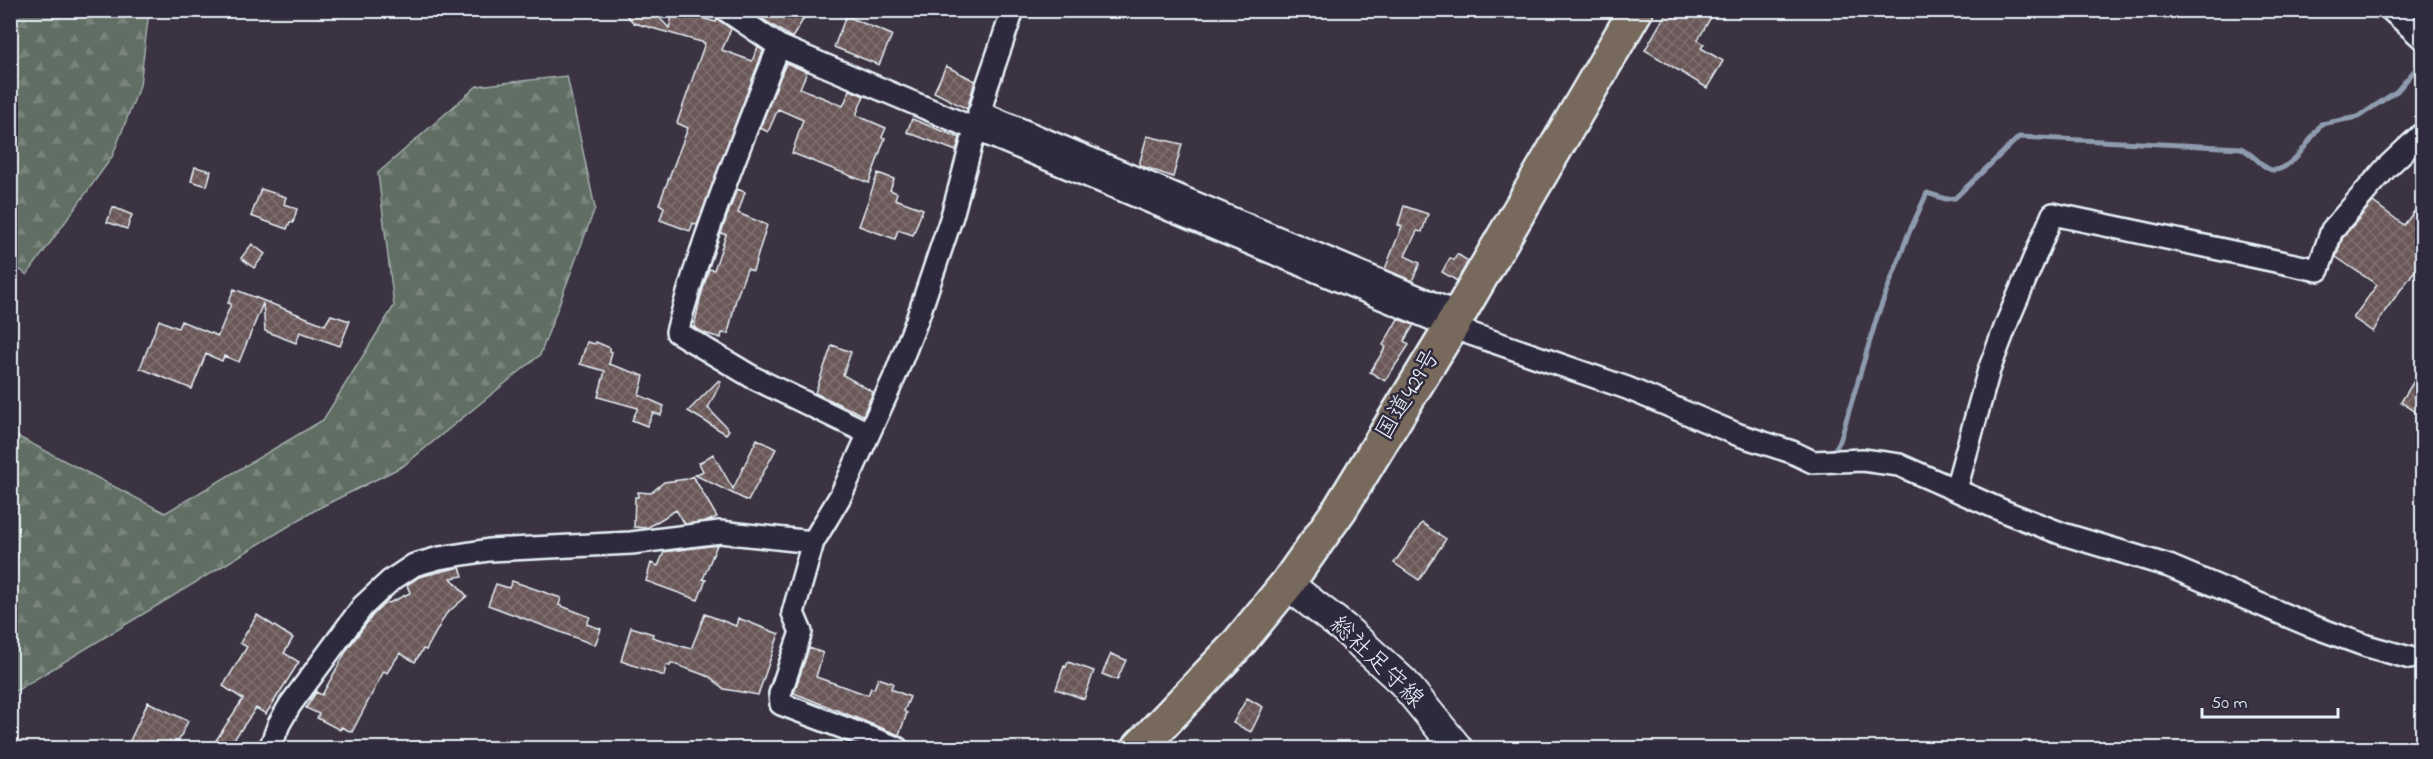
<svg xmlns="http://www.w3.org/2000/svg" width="2433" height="759" font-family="'Indie Flower','Klee One',sans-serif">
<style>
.forest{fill:url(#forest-firs);stroke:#a4b0ae;stroke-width:1.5}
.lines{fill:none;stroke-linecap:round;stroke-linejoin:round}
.stream{stroke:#8f9caf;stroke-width:5}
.building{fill:url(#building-cross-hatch);stroke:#e8f1f8;stroke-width:1.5}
.street-casing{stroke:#e8f1f8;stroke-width:26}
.secondary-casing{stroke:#e8f1f8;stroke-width:34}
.highway-casing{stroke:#e8f1f8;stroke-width:38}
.street{stroke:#2f2a3d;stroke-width:21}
.secondary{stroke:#2f2a3d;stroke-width:30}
.highway{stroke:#77695c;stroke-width:33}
.labels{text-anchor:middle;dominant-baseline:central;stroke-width:5;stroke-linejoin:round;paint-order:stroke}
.street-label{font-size:24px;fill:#e8f1f8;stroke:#2f2a3d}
</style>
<defs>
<pattern id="forest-firs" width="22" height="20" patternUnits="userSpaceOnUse" patternTransform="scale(1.5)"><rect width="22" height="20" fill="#616e63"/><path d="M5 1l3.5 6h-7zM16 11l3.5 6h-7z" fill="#78837a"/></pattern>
<pattern id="building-cross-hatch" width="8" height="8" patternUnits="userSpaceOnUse" patternTransform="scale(1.5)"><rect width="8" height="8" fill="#6b5858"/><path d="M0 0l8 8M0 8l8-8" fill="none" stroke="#807071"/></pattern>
</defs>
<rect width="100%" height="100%" fill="#3b3342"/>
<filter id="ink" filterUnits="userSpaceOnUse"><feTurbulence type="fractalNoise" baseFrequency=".0167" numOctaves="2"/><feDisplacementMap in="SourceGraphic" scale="12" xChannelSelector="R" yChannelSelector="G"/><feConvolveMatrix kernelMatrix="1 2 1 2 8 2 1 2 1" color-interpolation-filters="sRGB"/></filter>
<g filter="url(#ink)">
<path class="forest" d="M 10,11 L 149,11 L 140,85 L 112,157 L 27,275 L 11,263 Z
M 567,76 L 595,208 L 540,355 L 403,466 L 317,509 L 11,694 L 11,433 L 165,513 L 323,420 L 394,306 L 378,173 L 477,86 Z"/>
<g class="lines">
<path class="stream" d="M 1827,453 L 1835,449 L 1840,441 L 1877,317 L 1908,235 L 1927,193 L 1946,199 L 1955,198 L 2019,137 L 2241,148 C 2251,153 2258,162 2267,168 C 2286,180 2312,137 2321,124 L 2358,117 L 2397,91 L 2422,62"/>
</g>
<path class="building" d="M 621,10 L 652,10 L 669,28 L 674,10 L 716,22 L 717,19 L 731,29 L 722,50 L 752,61 L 758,47 L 763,51 L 697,225 L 693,223 L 690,231 L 660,220 L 664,207 L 659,204 L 688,128 L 677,123 L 705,43 L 634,23 Z
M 749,10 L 809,10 L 792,38 Z
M 1668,10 L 1715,10 L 1698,40 L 1704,44 L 1701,48 L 1723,61 L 1707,88 L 1645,50 Z
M 846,16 L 892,35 L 879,65 L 834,47 Z
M 786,63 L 807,72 L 800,88 L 814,94 L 843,106 L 850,90 L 864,96 L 856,115 L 886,128 L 882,137 L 885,138 L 869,183 L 792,153 L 803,120 L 778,109 L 768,132 L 760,128 Z
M 946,66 L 975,81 L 967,109 L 934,92 Z
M 912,119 L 960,138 L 956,151 L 907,132 Z
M 1147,136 L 1182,144 L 1173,177 L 1139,165 Z
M 195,167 L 211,171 L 207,186 L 191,181 Z
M 878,173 L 894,179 L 890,190 L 897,193 L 895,199 L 923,209 L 913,235 L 898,230 L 895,239 L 859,226 Z
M 261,189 L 286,197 L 284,204 L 297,209 L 293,223 L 290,222 L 287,229 L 251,216 Z
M 737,189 L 745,192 L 738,213 L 767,225 L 753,271 L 747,269 L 736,299 L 728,334 L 722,333 L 721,338 L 704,333 L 694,327 L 700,299 L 709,269 L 714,270 L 726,235 L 721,233 Z
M 2422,201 L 2422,261 L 2385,311 L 2373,332 L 2353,318 L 2377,285 L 2336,257 L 2343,237 L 2373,202 L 2404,225 Z
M 1404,206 L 1428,214 L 1422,232 L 1417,231 L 1405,256 L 1420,263 L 1412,281 L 1385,269 L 1402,226 L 1398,225 Z
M 113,207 L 132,215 L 127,229 L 107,222 Z
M 252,244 L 265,254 L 254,268 L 241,258 Z
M 1457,254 L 1468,261 L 1457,281 L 1442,272 L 1450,258 L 1454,260 Z
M 234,289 L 325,325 L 331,315 L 350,321 L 340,346 L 300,332 L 296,343 L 265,331 L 263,303 L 239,362 L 224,356 L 222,361 L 206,354 L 192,389 L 140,368 L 159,320 L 178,328 L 181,321 L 218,336 L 231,304 L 228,303 Z
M 1398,319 L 1414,325 L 1404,341 L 1409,345 L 1385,381 L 1370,372 L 1386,347 L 1383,345 Z
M 587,342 L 595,344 L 596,342 L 610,348 L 610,351 L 612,352 L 609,364 L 644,376 L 639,395 L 664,406 L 661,415 L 653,413 L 647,426 L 632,420 L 638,408 L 598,397 L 605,371 L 580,364 Z
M 832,345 L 851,352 L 843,375 L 873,392 L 863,415 L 815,393 Z
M 2422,368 L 2422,416 L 2401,402 Z
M 719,380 L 721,382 L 708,408 L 729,430 L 726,434 L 688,411 Z
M 757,439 L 776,449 L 748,501 L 695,475 L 703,471 L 699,463 L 713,454 L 733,489 Z
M 693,476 L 717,517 L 708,521 L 685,524 L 676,510 L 647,528 L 634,527 L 635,497 L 638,497 L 638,492 L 651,493 L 664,482 L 687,479 Z
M 1422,523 L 1446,539 L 1419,580 L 1394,563 Z
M 717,545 L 703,579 L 706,580 L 698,600 L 646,581 L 651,563 L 658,566 L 664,552 Z
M 460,567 L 463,576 L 451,578 L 467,596 L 446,614 L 426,650 L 423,649 L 415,662 L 400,653 L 387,673 L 384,671 L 352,732 L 341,727 L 340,730 L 317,718 L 319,714 L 306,708 L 316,692 L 322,695 L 348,648 L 373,615 L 386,602 L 389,603 L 410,593 L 407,585 L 419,577 Z
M 512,581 L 561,598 L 559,605 L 590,617 L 587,624 L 601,629 L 595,645 L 488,605 L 496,584 L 509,588 Z
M 705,614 L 736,626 L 738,618 L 779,634 L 758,695 L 724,689 L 710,677 L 671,663 L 670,666 L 666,665 L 664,676 L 621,661 L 631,627 L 653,634 L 652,637 L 691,649 Z
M 257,615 L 293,638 L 284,653 L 299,662 L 266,714 L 256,708 L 228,748 L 211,748 L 243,699 L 223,686 L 247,647 L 240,643 Z
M 809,648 L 823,653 L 816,677 L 868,695 L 871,688 L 874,689 L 878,678 L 893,683 L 891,689 L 910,697 L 904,711 L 907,713 L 899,735 L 794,693 Z
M 1111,654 L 1126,660 L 1117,680 L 1102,674 Z
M 1068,662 L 1094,671 L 1084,699 L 1056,689 L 1064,666 L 1066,667 Z
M 1247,698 L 1263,707 L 1251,732 L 1233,723 Z
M 148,702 L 188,721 L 175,748 L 136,748 L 128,745 Z"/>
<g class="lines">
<defs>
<path id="street" d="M 726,10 L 779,46 L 975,129 L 1451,327 L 1627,388 L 1739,435 L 1792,452 L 1813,462 L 1863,460 L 1899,465 L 2008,513 L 2063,534 L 2169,566 L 2309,625 L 2367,646 L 2410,658
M 2391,10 L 2422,38
M 779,46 C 742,140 703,234 677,332 L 754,378 L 868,433
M 979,112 L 1459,314
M 1956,489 L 1989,370 L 2008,320 L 2053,214 L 2318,270 L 2332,230 L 2386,168 L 2422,134
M 270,748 L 279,724 L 290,705 L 363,606 L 390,581 L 414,565 L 439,558 L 489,550 L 631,543 L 720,532 L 813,542
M 897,748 L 781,704 L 780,694 L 801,632 L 793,613 L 813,542 L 841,495 L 895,376 L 917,320 L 952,216 L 987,86 L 1013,10"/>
<path id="secondary" d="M 1287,584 L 1345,629 L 1403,682 L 1457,748"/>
<path id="highway" d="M 1139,748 L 1237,645 L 1287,584 L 1340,509 L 1459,314 L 1636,10"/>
</defs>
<use href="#street" class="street-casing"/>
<use href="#secondary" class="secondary-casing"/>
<use href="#highway" class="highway-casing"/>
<use href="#street" class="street"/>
<use href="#secondary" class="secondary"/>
<use href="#highway" class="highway"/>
</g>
</g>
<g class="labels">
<g class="street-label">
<text transform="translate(1409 395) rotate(-59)">国道429号</text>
<text transform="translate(1376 663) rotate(44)">総社足守線</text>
</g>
</g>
<rect width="2433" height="759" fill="none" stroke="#2f2a3d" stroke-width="36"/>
<rect x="18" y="18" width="2397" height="723" fill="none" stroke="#e8f1f8" stroke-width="2" filter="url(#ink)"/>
<path d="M2202 708v9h136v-9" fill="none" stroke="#e8f1f8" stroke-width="3"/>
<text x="2211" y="708" font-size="18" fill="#e8f1f8" stroke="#2f2a3d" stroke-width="4.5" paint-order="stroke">50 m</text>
</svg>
